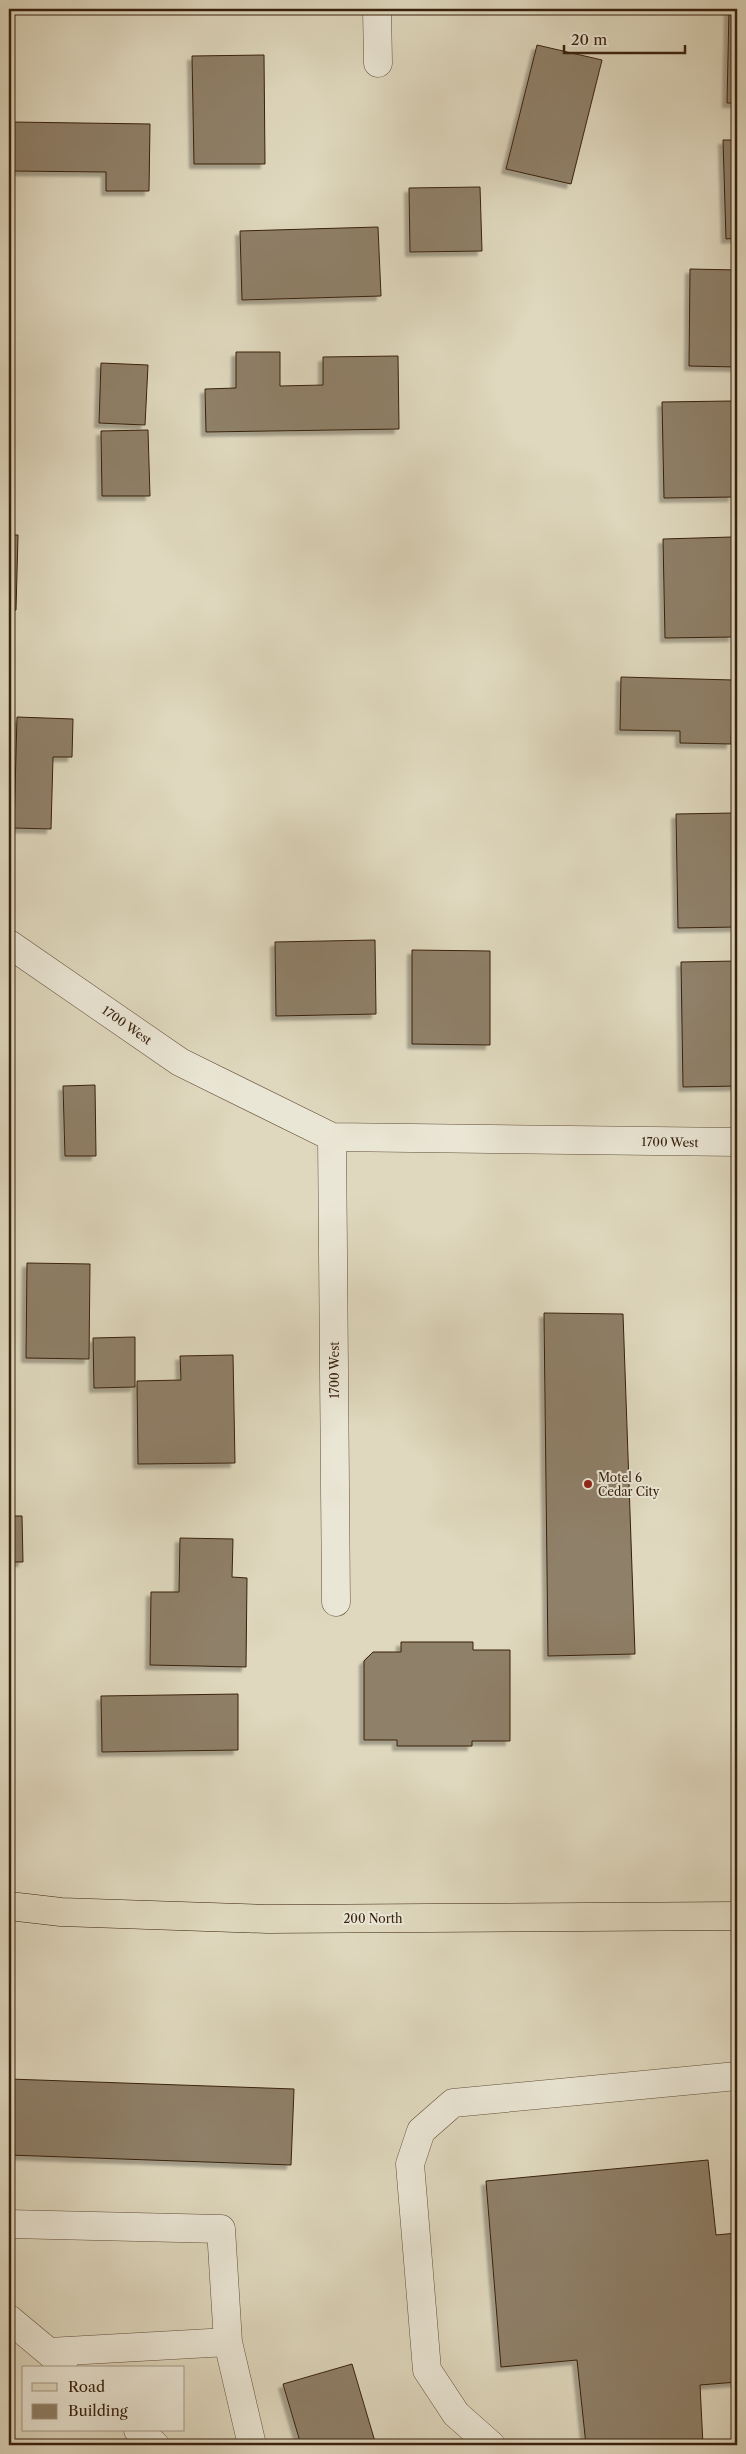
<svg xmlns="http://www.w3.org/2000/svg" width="746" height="2454" font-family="'Libre Caslon Text',serif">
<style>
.building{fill:#8f8069;stroke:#38210d;filter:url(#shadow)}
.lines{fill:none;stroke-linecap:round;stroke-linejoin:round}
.minor-casing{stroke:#624f39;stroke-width:29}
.major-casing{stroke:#38210d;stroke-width:29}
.minor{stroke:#eae6d5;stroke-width:28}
.major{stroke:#dfd8be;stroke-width:28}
.poi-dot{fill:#8f2418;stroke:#eae6d5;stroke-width:2}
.labels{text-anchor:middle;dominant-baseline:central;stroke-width:4;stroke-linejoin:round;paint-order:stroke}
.street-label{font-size:12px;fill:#38210d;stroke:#eae6d5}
.poi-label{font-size:12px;fill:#38210d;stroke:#eae6d5;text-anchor:start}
</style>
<defs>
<filter id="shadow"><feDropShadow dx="-4.5" dy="4.5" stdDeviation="1" flood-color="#0004"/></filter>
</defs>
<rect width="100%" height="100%" fill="#dfd8be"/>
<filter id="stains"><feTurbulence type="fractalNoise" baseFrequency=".004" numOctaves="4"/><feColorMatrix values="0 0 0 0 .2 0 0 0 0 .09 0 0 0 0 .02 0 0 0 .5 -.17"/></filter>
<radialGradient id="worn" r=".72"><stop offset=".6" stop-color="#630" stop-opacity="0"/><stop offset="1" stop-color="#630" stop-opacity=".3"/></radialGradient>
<path class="building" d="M 729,9 L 737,9 L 737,103 L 727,103 Z
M 537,45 L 602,60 L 571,184 L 506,169 Z
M 264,55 L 265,164 L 194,164 L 192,56 Z
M 12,122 L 150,124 L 149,191 L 106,191 L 106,172 L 11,171 Z
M 723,140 L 737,140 L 737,238 L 726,239 Z
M 480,187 L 482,251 L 410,252 L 409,188 Z
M 378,227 L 381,296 L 242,300 L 240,231 Z
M 690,269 L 737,270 L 737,367 L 689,366 Z
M 236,352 L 280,352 L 280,386 L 323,385 L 323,357 L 398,356 L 399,429 L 206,432 L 205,389 L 236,388 Z
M 101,363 L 148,365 L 145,425 L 99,423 Z
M 732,401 L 733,497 L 664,498 L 662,402 Z
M 148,430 L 150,496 L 102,496 L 101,431 Z
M 9,535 L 18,535 L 16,610 L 9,610 Z
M 732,537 L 733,637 L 665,638 L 663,539 Z
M 621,677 L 733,680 L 731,744 L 680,743 L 680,731 L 620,730 Z
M 17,717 L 73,719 L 72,757 L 53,757 L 51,829 L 14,828 Z
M 734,813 L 736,927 L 678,928 L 676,814 Z
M 375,940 L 376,1014 L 276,1016 L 275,942 Z
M 412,950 L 490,951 L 490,1045 L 412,1044 Z
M 737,961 L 737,1086 L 683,1087 L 681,962 Z
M 95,1085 L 96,1156 L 65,1156 L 63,1086 Z
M 27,1263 L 90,1264 L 89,1359 L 26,1358 Z
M 544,1313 L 623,1314 L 635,1654 L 548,1656 Z
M 135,1337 L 135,1387 L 94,1388 L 93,1338 Z
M 233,1355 L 235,1463 L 138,1464 L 137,1381 L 181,1380 L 180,1356 Z
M 9,1516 L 22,1516 L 23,1562 L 9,1562 Z
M 180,1538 L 233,1539 L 232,1577 L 247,1578 L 246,1667 L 150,1665 L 151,1592 L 179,1592 Z
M 401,1642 L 473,1642 L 473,1650 L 510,1650 L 510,1741 L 472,1741 L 472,1746 L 397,1746 L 397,1740 L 364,1740 L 364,1661 L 373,1652 L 401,1652 Z
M 238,1694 L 238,1750 L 102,1752 L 101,1696 Z
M 9,2079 L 294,2089 L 291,2165 L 9,2155 Z
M 708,2160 L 716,2235 L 737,2233 L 737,2382 L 700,2385 L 703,2445 L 586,2445 L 577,2360 L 501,2367 L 486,2181 Z
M 352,2364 L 376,2445 L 301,2445 L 283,2384 Z"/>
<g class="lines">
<defs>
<path id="minor" d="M 377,9 L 378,63
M 9,944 L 180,1062 L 332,1137 L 737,1142
M 332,1137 L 336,1602
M 9,2224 L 221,2229 L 228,2342 L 252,2445
M 9,2319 L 63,2364
M 49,2352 L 228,2342
M 138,2430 L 155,2445
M 491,2445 L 456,2414 L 427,2370 L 410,2164 L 421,2131 L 453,2103 L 737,2076"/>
<path id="major" d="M 9,1906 L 61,1912 L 267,1919 L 737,1916"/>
</defs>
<use href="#minor" class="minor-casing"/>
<use href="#major" class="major-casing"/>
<use href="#minor" class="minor"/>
<use href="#major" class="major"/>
</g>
<circle class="poi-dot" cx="588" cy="1484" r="5"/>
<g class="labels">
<g class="street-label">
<text transform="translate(127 1025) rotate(35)">1700 West</text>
<text transform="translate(670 1142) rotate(1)">1700 West</text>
<text transform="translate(334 1370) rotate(-90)">1700 West</text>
<text x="373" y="1918">200 North</text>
</g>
<g class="poi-label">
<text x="598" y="1477">Motel 6<tspan x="598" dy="14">Cedar City</tspan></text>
</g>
</g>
<rect width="746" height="2454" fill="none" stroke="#dfd8be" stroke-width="30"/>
<rect x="10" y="10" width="726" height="2434" fill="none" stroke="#38210d" stroke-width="2.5"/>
<rect x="15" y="15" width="716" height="2424" fill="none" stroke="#38210d"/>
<rect x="22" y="2366" width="162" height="65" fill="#eae6d5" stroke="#a39785"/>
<rect x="32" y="2383" width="25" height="8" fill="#dfd8be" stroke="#a39785"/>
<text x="68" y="2392" font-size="15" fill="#38210d">Road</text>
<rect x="32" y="2404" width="25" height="15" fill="#8f8069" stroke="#a39785"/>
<text x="68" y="2416" font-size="15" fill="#38210d">Building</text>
<path d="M564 45v8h121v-8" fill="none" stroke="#38210d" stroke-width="2.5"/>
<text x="571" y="45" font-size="15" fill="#38210d" stroke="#eae6d5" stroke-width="4" paint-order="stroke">20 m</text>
<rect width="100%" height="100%" filter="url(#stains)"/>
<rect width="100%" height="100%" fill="url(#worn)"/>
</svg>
